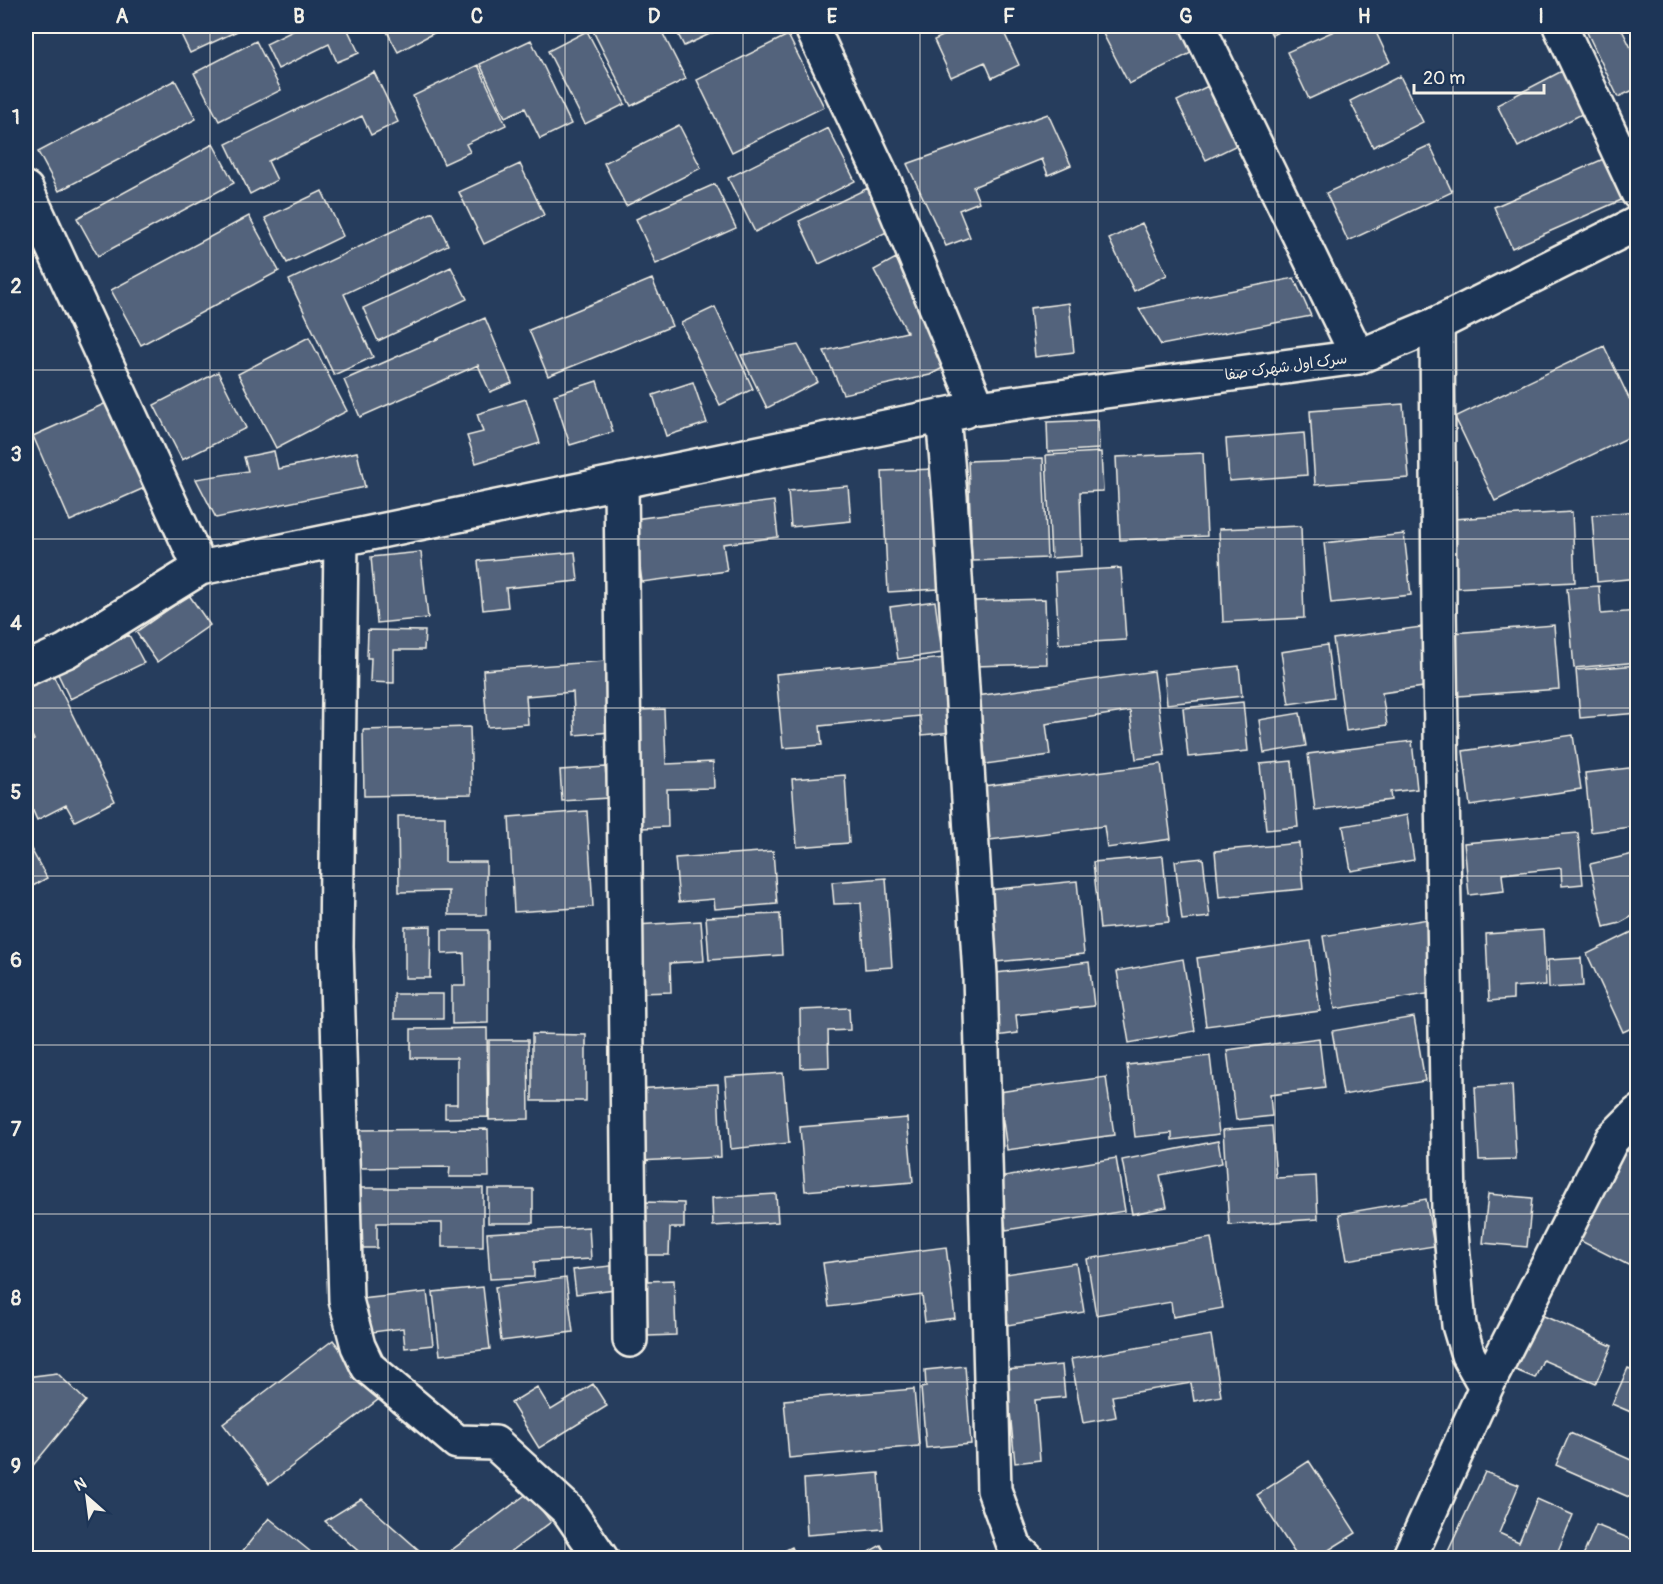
<svg xmlns="http://www.w3.org/2000/svg" width="1663" height="1584" font-family="Pangolin,'Playpen Sans Arabic',sans-serif">
<style>
.building{fill:#52647b;stroke:#f4f1e8;stroke-width:1.5}
.lines{fill:none;stroke-linecap:round;stroke-linejoin:round}
.minor-casing{stroke:#f4f1e8;stroke-width:38}
.tertiary-casing{stroke:#f4f1e8;stroke-width:38}
.minor{stroke:#1d3557;stroke-width:33}
.tertiary{stroke:#1d3557;stroke-width:33}
.grid{fill:none;stroke:#f4f1e8;stroke-width:1.5;stroke-opacity:0.55}
.labels{text-anchor:middle;dominant-baseline:central;stroke-width:4.5;stroke-linejoin:round;paint-order:stroke}
.street-label{font-size:15px;fill:#f4f1e8;stroke:#1d3557}
.neatline{fill:none;stroke:#f4f1e8;stroke-width:2}
.grid-label{font-size:20px;text-anchor:middle;font-weight:bold;fill:#f4f1e8}
</style>
<rect width="100%" height="100%" fill="#263d5d"/>
<filter id="ink" filterUnits="userSpaceOnUse"><feTurbulence type="fractalNoise" baseFrequency=".0167" numOctaves="2"/><feDisplacementMap in="SourceGraphic" scale="12" xChannelSelector="R" yChannelSelector="G"/><feConvolveMatrix kernelMatrix="1 2 1 2 8 2 1 2 1" color-interpolation-filters="sRGB"/></filter>
<g filter="url(#ink)">
<path class="building" d="M 177,26 L 248,26 L 190,53 Z
M 303,26 L 346,26 L 359,53 L 337,62 L 329,44 L 278,69 L 266,44 Z
M 384,26 L 447,26 L 398,52 Z
M 598,26 L 659,26 L 686,79 L 631,106 L 592,29 Z
M 674,26 L 727,26 L 684,46 Z
M 964,26 L 1001,26 L 1019,65 L 992,78 L 985,62 L 951,77 L 934,40 Z
M 1099,26 L 1182,26 L 1195,51 L 1129,84 Z
M 1267,26 L 1290,26 L 1272,35 Z
M 1345,26 L 1373,26 L 1390,62 L 1309,99 L 1287,52 Z
M 1584,26 L 1620,26 L 1638,62 L 1638,88 L 1618,97 Z
M 587,31 L 625,104 L 585,124 L 548,51 Z
M 788,35 L 824,107 L 732,152 L 697,80 Z
M 531,40 L 571,124 L 540,139 L 525,108 L 505,117 L 480,64 Z
M 256,41 L 281,90 L 219,121 L 194,73 Z
M 478,65 L 506,125 L 466,144 L 470,152 L 444,164 L 413,96 Z
M 1562,71 L 1584,113 L 1518,147 L 1497,105 Z
M 374,72 L 398,122 L 371,135 L 362,116 L 268,161 L 277,180 L 250,194 L 226,144 Z
M 1400,76 L 1423,122 L 1373,147 L 1350,101 Z
M 175,80 L 196,119 L 59,191 L 38,152 Z
M 1208,86 L 1237,145 L 1206,160 L 1177,101 Z
M 1048,114 L 1071,165 L 1048,175 L 1042,159 L 973,187 L 979,202 L 959,210 L 970,237 L 946,246 L 907,164 Z
M 679,125 L 701,168 L 626,206 L 604,163 Z
M 828,128 L 855,181 L 755,232 L 728,178 Z
M 213,144 L 234,183 L 98,256 L 77,218 Z
M 1430,145 L 1452,192 L 1348,241 L 1326,193 Z
M 1608,157 L 1626,198 L 1512,248 L 1494,207 Z
M 520,164 L 544,215 L 484,244 L 459,192 Z
M 715,184 L 736,228 L 656,264 L 636,219 Z
M 868,188 L 889,231 L 819,264 L 799,221 Z
M 322,191 L 343,236 L 287,263 L 265,218 Z
M 433,212 L 448,245 L 344,294 L 373,357 L 334,375 L 289,280 Z
M 249,216 L 279,271 L 141,345 L 111,290 Z
M 1142,223 L 1167,275 L 1134,291 L 1109,239 Z
M 896,258 L 952,363 L 930,375 L 843,394 L 824,351 L 907,332 L 874,270 Z
M 451,267 L 467,299 L 378,341 L 363,308 Z
M 1294,278 L 1311,316 L 1161,345 L 1139,309 Z
M 652,279 L 672,326 L 548,376 L 529,330 Z
M 1069,303 L 1074,352 L 1035,357 L 1030,308 Z
M 715,307 L 753,389 L 720,405 L 681,323 Z
M 485,318 L 512,383 L 490,392 L 478,365 L 360,417 L 344,380 Z
M 309,337 L 347,411 L 276,448 L 238,374 Z
M 798,345 L 818,382 L 767,408 L 741,355 Z
M 1604,346 L 1638,417 L 1638,433 L 1495,501 L 1455,417 Z
M 218,372 L 246,428 L 182,460 L 154,405 Z
M 597,381 L 613,432 L 570,445 L 554,395 Z
M 693,382 L 707,423 L 666,436 L 653,395 Z
M 526,399 L 540,443 L 476,463 L 467,436 L 483,432 L 477,414 Z
M 113,400 L 151,485 L 70,521 L 33,436 Z
M 1403,404 L 1409,478 L 1315,485 L 1310,411 Z
M 1098,420 L 1099,449 L 1048,452 L 1047,422 Z
M 1304,433 L 1307,475 L 1229,481 L 1226,439 Z
M 274,451 L 278,469 L 357,452 L 365,487 L 216,518 L 196,479 L 248,471 L 244,457 Z
M 1101,452 L 1103,491 L 1080,492 L 1082,556 L 1051,558 L 1046,455 Z
M 1203,453 L 1207,536 L 1120,540 L 1116,457 Z
M 1043,458 L 1047,558 L 972,561 L 968,461 Z
M 934,469 L 939,589 L 888,592 L 882,471 Z
M 848,486 L 851,521 L 791,527 L 788,491 Z
M 774,501 L 778,537 L 723,544 L 727,571 L 642,582 L 634,519 Z
M 1638,511 L 1638,578 L 1597,582 L 1592,515 Z
M 1572,512 L 1575,582 L 1455,588 L 1452,519 Z
M 1301,526 L 1304,618 L 1223,622 L 1219,529 Z
M 1404,534 L 1411,595 L 1331,603 L 1324,543 Z
M 421,552 L 428,618 L 377,623 L 371,557 Z
M 575,552 L 578,581 L 506,588 L 508,607 L 483,610 L 478,561 Z
M 1121,568 L 1126,640 L 1059,644 L 1055,572 Z
M 1599,586 L 1601,614 L 1638,611 L 1638,662 L 1574,668 L 1567,588 Z
M 189,595 L 210,625 L 157,662 L 136,632 Z
M 1045,599 L 1047,664 L 975,666 L 973,601 Z
M 935,601 L 942,653 L 898,659 L 890,607 Z
M 1554,625 L 1559,689 L 1458,696 L 1453,633 Z
M 1421,627 L 1430,686 L 1382,693 L 1387,725 L 1346,731 L 1333,639 Z
M 368,630 L 425,631 L 424,650 L 394,650 L 394,683 L 370,682 L 371,658 L 367,658 Z
M 129,635 L 144,663 L 70,699 L 56,670 Z
M 1327,645 L 1334,697 L 1289,704 L 1281,652 Z
M 945,658 L 952,732 L 922,735 L 920,716 L 820,726 L 822,745 L 783,748 L 776,674 Z
M 606,661 L 611,732 L 575,735 L 573,692 L 526,696 L 528,724 L 487,727 L 483,670 Z
M 1638,665 L 1638,713 L 1580,718 L 1576,670 Z
M 1239,666 L 1242,696 L 1167,704 L 1164,674 Z
M 51,671 L 115,801 L 75,821 L 66,805 L 37,820 L 26,795 L 26,744 L 34,740 L 26,723 L 26,683 Z
M 1154,671 L 1165,755 L 1136,759 L 1130,711 L 1046,724 L 1050,755 L 986,764 L 977,696 Z
M 1243,702 L 1248,751 L 1188,757 L 1183,708 Z
M 664,709 L 666,764 L 713,762 L 714,788 L 667,789 L 668,827 L 640,828 L 637,710 Z
M 1300,713 L 1306,746 L 1264,753 L 1259,720 Z
M 470,727 L 472,794 L 364,796 L 363,730 Z
M 1573,735 L 1581,789 L 1470,806 L 1463,751 Z
M 1412,741 L 1417,789 L 1390,792 L 1391,800 L 1315,810 L 1308,754 Z
M 1292,761 L 1298,827 L 1266,830 L 1260,764 Z
M 1161,764 L 1171,839 L 1107,848 L 1104,826 L 990,840 L 983,786 Z
M 605,767 L 608,798 L 562,801 L 560,770 Z
M 1638,767 L 1638,826 L 1591,832 L 1585,773 Z
M 845,775 L 849,843 L 797,847 L 792,779 Z
M 587,811 L 593,907 L 514,912 L 509,817 Z
M 1407,815 L 1414,860 L 1351,871 L 1343,826 Z
M 398,816 L 445,816 L 445,862 L 486,862 L 486,915 L 449,915 L 449,891 L 399,892 Z
M 1578,833 L 1583,884 L 1562,886 L 1561,868 L 1502,874 L 1504,891 L 1469,895 L 1464,843 Z
M 26,840 L 47,878 L 26,890 Z
M 1299,843 L 1303,889 L 1219,897 L 1215,851 Z
M 773,851 L 777,904 L 715,909 L 714,899 L 679,902 L 675,858 Z
M 1638,853 L 1638,913 L 1620,923 L 1604,927 L 1590,864 Z
M 1163,856 L 1169,922 L 1100,929 L 1093,862 Z
M 1203,858 L 1210,917 L 1182,920 L 1175,861 Z
M 886,878 L 892,967 L 865,969 L 861,903 L 834,904 L 832,882 Z
M 1077,881 L 1084,954 L 996,962 L 989,890 Z
M 780,914 L 782,955 L 709,960 L 706,917 Z
M 1428,919 L 1439,992 L 1335,1009 L 1323,936 Z
M 701,921 L 704,961 L 670,963 L 671,992 L 639,993 L 636,925 Z
M 431,926 L 430,978 L 405,978 L 405,927 Z
M 1638,929 L 1638,1025 L 1623,1032 L 1587,954 Z
M 442,930 L 488,930 L 488,1023 L 452,1024 L 452,986 L 465,986 L 464,953 L 442,954 Z
M 1543,930 L 1546,985 L 1513,987 L 1513,999 L 1489,1001 L 1486,934 Z
M 1311,941 L 1320,1011 L 1206,1026 L 1197,958 Z
M 1581,958 L 1583,986 L 1549,988 L 1548,960 Z
M 1183,959 L 1195,1031 L 1129,1043 L 1117,971 Z
M 1089,962 L 1094,1006 L 1016,1015 L 1018,1033 L 996,1036 L 988,974 Z
M 394,994 L 443,994 L 443,1019 L 394,1019 Z
M 849,1008 L 850,1030 L 828,1031 L 829,1067 L 801,1068 L 800,1010 Z
M 1414,1017 L 1425,1081 L 1343,1095 L 1332,1031 Z
M 487,1028 L 488,1117 L 445,1118 L 445,1104 L 457,1104 L 457,1058 L 411,1058 L 411,1029 Z
M 532,1034 L 586,1035 L 586,1101 L 532,1101 Z
M 1319,1038 L 1325,1088 L 1270,1095 L 1272,1116 L 1236,1120 L 1227,1050 Z
M 489,1040 L 528,1040 L 529,1119 L 489,1120 Z
M 1210,1056 L 1219,1134 L 1172,1140 L 1172,1133 L 1135,1137 L 1127,1065 Z
M 783,1073 L 789,1143 L 731,1149 L 725,1077 Z
M 1106,1077 L 1114,1135 L 1007,1150 L 999,1092 Z
M 718,1084 L 721,1157 L 638,1161 L 635,1089 Z
M 1512,1085 L 1516,1159 L 1479,1160 L 1475,1087 Z
M 907,1118 L 913,1182 L 805,1191 L 800,1127 Z
M 1272,1126 L 1276,1178 L 1316,1176 L 1318,1219 L 1229,1225 L 1223,1130 Z
M 488,1129 L 489,1177 L 449,1177 L 450,1167 L 354,1168 L 354,1130 Z
M 1218,1141 L 1222,1163 L 1160,1175 L 1167,1207 L 1132,1214 L 1122,1160 Z
M 1620,1147 L 1638,1156 L 1638,1270 L 1573,1237 Z
M 1116,1158 L 1125,1211 L 1006,1230 L 998,1178 Z
M 348,1188 L 483,1188 L 483,1247 L 442,1247 L 442,1223 L 377,1223 L 377,1248 L 348,1248 Z
M 488,1189 L 533,1189 L 533,1223 L 488,1223 Z
M 776,1194 L 778,1222 L 713,1226 L 712,1198 Z
M 1488,1194 L 1532,1198 L 1527,1247 L 1483,1243 Z
M 1426,1199 L 1434,1246 L 1347,1260 L 1339,1214 Z
M 643,1202 L 684,1203 L 684,1228 L 670,1228 L 669,1255 L 642,1255 Z
M 589,1227 L 591,1259 L 534,1262 L 534,1277 L 490,1279 L 487,1233 Z
M 1211,1238 L 1223,1308 L 1173,1317 L 1171,1302 L 1096,1315 L 1087,1259 Z
M 946,1247 L 955,1318 L 925,1322 L 922,1295 L 829,1307 L 823,1263 Z
M 1076,1263 L 1084,1312 L 1008,1325 L 1000,1275 Z
M 620,1265 L 622,1288 L 576,1294 L 573,1270 Z
M 566,1278 L 573,1332 L 501,1341 L 495,1287 Z
M 674,1280 L 676,1335 L 648,1336 L 646,1281 Z
M 483,1287 L 490,1349 L 440,1355 L 433,1292 Z
M 427,1292 L 433,1345 L 405,1348 L 403,1328 L 365,1333 L 361,1299 Z
M 1537,1313 L 1612,1346 L 1596,1383 L 1543,1360 L 1535,1378 L 1513,1369 Z
M 1211,1335 L 1221,1396 L 1194,1401 L 1191,1383 L 1112,1396 L 1116,1417 L 1083,1423 L 1071,1359 Z
M 333,1340 L 379,1399 L 269,1484 L 223,1424 Z
M 1062,1365 L 1065,1397 L 1035,1400 L 1040,1460 L 1015,1463 L 1006,1370 Z
M 965,1366 L 971,1444 L 926,1448 L 921,1388 L 926,1387 L 925,1370 Z
M 1628,1368 L 1638,1372 L 1638,1415 L 1612,1404 Z
M 57,1373 L 86,1401 L 26,1474 L 26,1377 Z
M 593,1384 L 607,1406 L 539,1448 L 511,1403 L 537,1387 L 551,1410 Z
M 914,1389 L 919,1446 L 789,1458 L 784,1400 Z
M 1570,1433 L 1638,1463 L 1638,1501 L 1556,1465 Z
M 1309,1461 L 1356,1533 L 1316,1558 L 1298,1558 L 1257,1495 Z
M 1485,1472 L 1519,1485 L 1499,1533 L 1519,1542 L 1537,1499 L 1573,1515 L 1555,1558 L 1445,1558 Z
M 879,1473 L 883,1529 L 807,1535 L 804,1479 Z
M 528,1493 L 551,1522 L 502,1558 L 493,1558 L 488,1553 L 481,1558 L 441,1558 Z
M 361,1499 L 428,1558 L 366,1558 L 325,1521 Z
M 269,1518 L 317,1557 L 315,1558 L 237,1558 Z
M 1596,1525 L 1638,1542 L 1638,1558 L 1582,1558 Z
M 881,1545 L 889,1558 L 858,1558 Z
M 792,1547 L 797,1558 L 770,1558 Z"/>
<g class="lines">
<defs>
<path id="minor" d="M 1198,26 L 1358,357
M 1560,26 L 1638,193
M 26,189 L 200,568
M 1437,324 L 1439,609 L 1449,1210 L 1459,1325 L 1468,1355 L 1486,1387
M 943,415 L 950,497 L 980,975 L 994,1490 L 1015,1548 L 1026,1558
M 621,481 L 630,1340
M 341,539 L 336,946 L 346,1300 L 358,1346 L 368,1367 L 457,1442 L 495,1443 L 568,1510 L 601,1558
M 26,669 L 66,651 L 200,568 L 964,411
M 1409,1558 L 1486,1387 L 1612,1139 L 1638,1113"/>
<path id="tertiary" d="M 811,26 L 884,181 L 978,408 L 1358,357 L 1437,324 L 1638,223"/>
</defs>
<use href="#minor" class="minor-casing"/>
<use href="#tertiary" class="tertiary-casing"/>
<use href="#minor" class="minor"/>
<use href="#tertiary" class="tertiary"/>
</g>
</g>
<path class="grid" d="M 210,26 L 210,1558M 388,26 L 388,1558M 565,26 L 565,1558M 743,26 L 743,1558M 920,26 L 920,1558M 1098,26 L 1098,1558M 1275,26 L 1275,1558M 1453,26 L 1453,1558M 26,202 L 1638,202M 26,370 L 1638,370M 26,539 L 1638,539M 26,708 L 1638,708M 26,876 L 1638,876M 26,1045 L 1638,1045M 26,1214 L 1638,1214M 26,1382 L 1638,1382"/>
<g class="labels">
<g class="street-label">
<text transform="translate(1286 367) rotate(-8)">سرک اول شهرک صفا</text>
</g>
</g>
<rect width="1663" height="1584" fill="none" stroke="#1d3557" stroke-width="66"/>
<g transform="translate(87 1497) rotate(332)" stroke="#1d3557" stroke-width="4.5" paint-order="stroke">
<path d="M0-4.5L10 22L0 15L-10 22Z" fill="#f4f1e8"/>
<text y="-9" font-size="16" font-weight="bold" text-anchor="middle" fill="#f4f1e8">N</text>
</g>
<path d="M1414 84v9h130v-9" fill="none" stroke="#f4f1e8" stroke-width="3"/>
<text x="1423" y="84" font-size="18" fill="#f4f1e8" stroke="#1d3557" stroke-width="4.5" paint-order="stroke">20 m</text>
<rect x="33" y="33" width="1597" height="1518" class="neatline"/>
<g class="grid-label">
<text x="122" y="23">A</text>
<text x="299" y="23">B</text>
<text x="477" y="23">C</text>
<text x="654" y="23">D</text>
<text x="832" y="23">E</text>
<text x="1009" y="23">F</text>
<text x="1186" y="23">G</text>
<text x="1364" y="23">H</text>
<text x="1541" y="23">I</text>
<text x="16" y="124">1</text>
<text x="16" y="293">2</text>
<text x="16" y="461">3</text>
<text x="16" y="630">4</text>
<text x="16" y="799">5</text>
<text x="16" y="967">6</text>
<text x="16" y="1136">7</text>
<text x="16" y="1305">8</text>
<text x="16" y="1473">9</text>
</g>
</svg>
